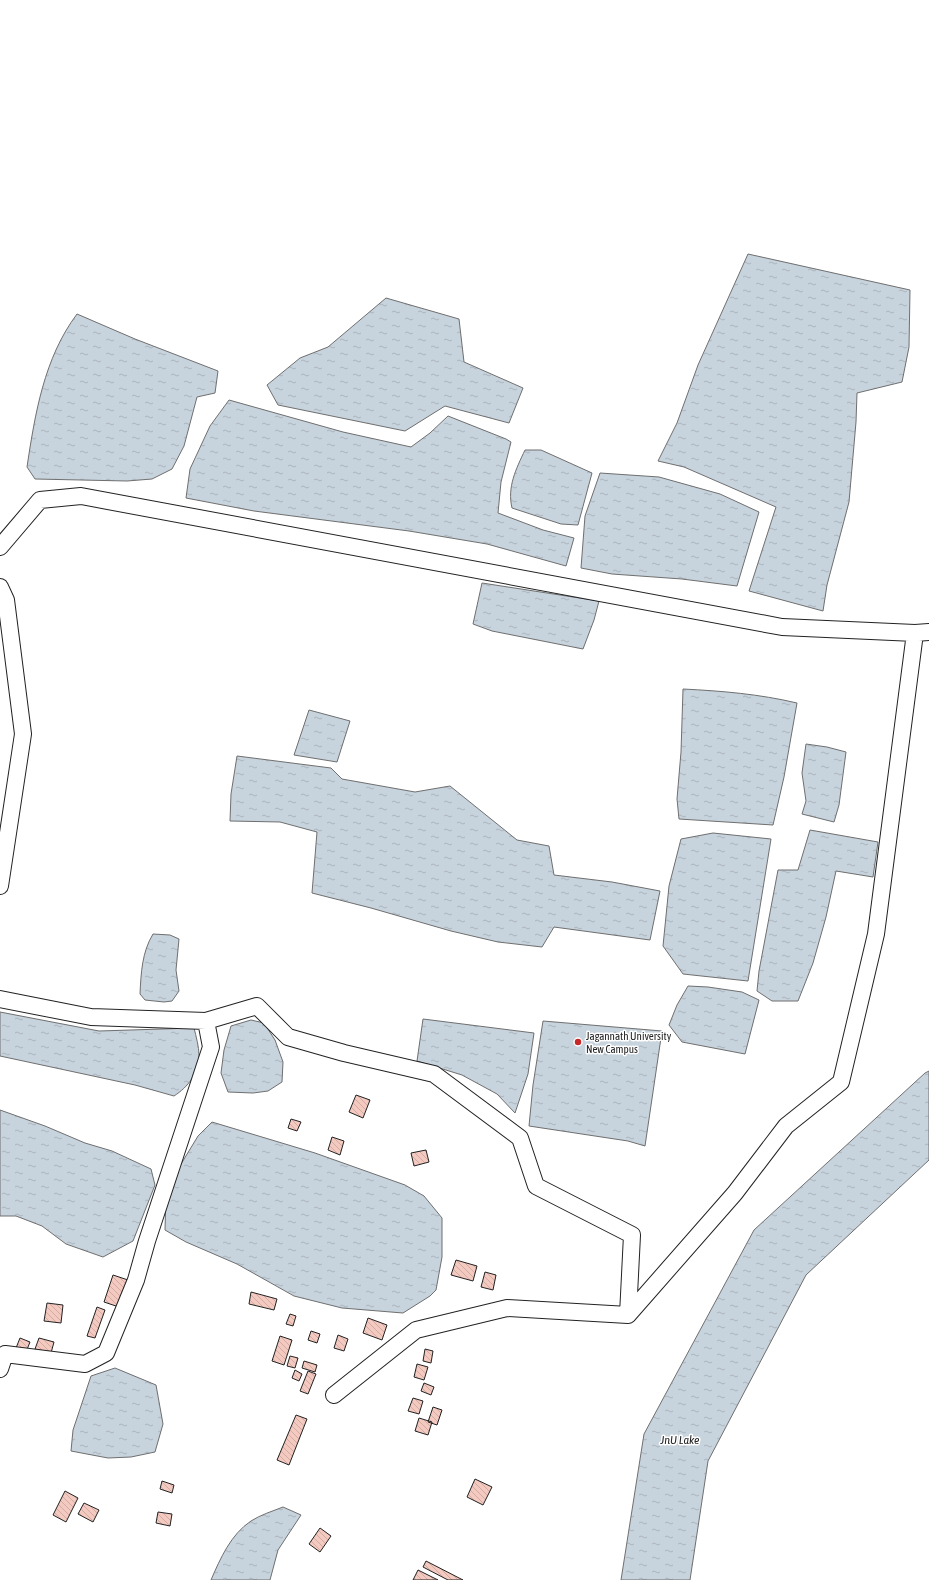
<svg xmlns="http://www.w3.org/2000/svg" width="929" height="1580" font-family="'Asap Condensed',sans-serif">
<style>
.water{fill:url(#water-ripples);stroke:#6f6f6f}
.building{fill:url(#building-back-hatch);stroke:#222}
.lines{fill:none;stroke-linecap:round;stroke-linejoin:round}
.minor-casing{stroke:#222;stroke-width:18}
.minor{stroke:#fff;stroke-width:16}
.poi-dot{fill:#c62828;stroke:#fff;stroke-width:1.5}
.labels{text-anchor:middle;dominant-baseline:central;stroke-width:3;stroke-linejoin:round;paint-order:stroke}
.poi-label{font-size:11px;fill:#222;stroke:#fff;text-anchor:start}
.water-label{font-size:12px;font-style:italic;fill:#222;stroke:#fff}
</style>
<defs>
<pattern id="water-ripples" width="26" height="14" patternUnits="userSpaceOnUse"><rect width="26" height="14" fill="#c7d3dd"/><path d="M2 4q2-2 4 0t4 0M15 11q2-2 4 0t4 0" fill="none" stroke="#abb5bd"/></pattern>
<pattern id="building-back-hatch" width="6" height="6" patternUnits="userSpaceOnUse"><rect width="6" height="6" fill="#f3c9c0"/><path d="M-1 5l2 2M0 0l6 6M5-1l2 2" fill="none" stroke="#d0aca5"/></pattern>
</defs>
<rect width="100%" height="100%" fill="#fff"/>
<path class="water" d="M 748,254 L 910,290 L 909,347 L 902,382 L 857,393 L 856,422 L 849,502 L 827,585 L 823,611 L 749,591 L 776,507 L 684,467 L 658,461 L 677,423 L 698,365 Z
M 386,298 L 459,319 L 464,362 L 523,388 L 509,423 L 445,406 L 405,431 L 278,405 L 267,385 L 300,358 L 328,347 Z
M 77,314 L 135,339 L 218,371 L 215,393 L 197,397 L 184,446 L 172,469 L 152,479 L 127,481 L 35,479 L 27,467 C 35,414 44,358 77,314 Z
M 229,400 L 343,432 L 411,447 L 430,433 L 448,416 L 506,439 L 511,442 L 501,482 L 498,513 L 543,530 L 574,538 L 566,566 L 487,544 L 409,531 L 254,511 L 186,498 L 190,469 L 210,426 Z
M 525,450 L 541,450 L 592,473 L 578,525 L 561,524 L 512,508 C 507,487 516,469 525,450 Z
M 600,473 L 659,477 L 720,494 L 759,512 L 737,586 L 682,579 L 612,574 L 581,568 L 585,516 Z
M 482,583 L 599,601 L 594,620 L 583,649 L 492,631 L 473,624 Z
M 683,689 C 722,691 759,694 797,703 L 784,777 L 773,825 L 679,819 L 677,799 L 681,752 Z
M 309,710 L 350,721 L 337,762 L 294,755 Z
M 806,744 L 827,747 L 846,752 L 839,805 L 834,822 L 802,814 L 806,801 L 802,773 Z
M 237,756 L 331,768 L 342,779 L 415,792 L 450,786 L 517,840 L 549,846 L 554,875 L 612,882 L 660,891 L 650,940 L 554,927 L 542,947 L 498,942 L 451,931 L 371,908 L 312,893 L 317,832 L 280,822 L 230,821 L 231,794 Z
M 810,830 L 878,842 L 873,877 L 836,871 L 826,917 L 813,963 L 798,1001 L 772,1001 L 757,991 L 759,971 L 778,870 L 798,870 Z
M 713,833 L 771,839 L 748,981 L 683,974 L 663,946 L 669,886 L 681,839 Z
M 153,934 L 170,935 L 179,939 L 176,970 L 179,991 L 172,1001 L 164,1002 L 145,1000 L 140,994 C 141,973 142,952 153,934 Z
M 688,986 L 708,987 L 742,992 L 759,1000 L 745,1054 L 682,1042 L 669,1025 L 677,1005 Z
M 0,1012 L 99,1031 L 194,1028 C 196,1036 199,1047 199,1055 C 199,1073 188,1087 174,1096 L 135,1085 L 0,1056 Z
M 423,1019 L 534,1033 L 528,1074 L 515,1113 L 497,1094 L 462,1075 L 417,1061 Z
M 251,1020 L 264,1023 L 275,1040 L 283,1062 L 282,1082 L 268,1091 L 253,1093 L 228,1092 L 221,1073 L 224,1050 L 231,1026 Z
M 543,1021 L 662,1031 L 645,1146 L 628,1141 L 529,1126 L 533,1085 Z
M 929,1071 L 929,1160 L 806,1275 L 708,1461 L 690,1580 L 621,1580 L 644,1434 L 754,1230 L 925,1073 Z
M 0,1110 L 45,1126 L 85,1143 L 112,1151 L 151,1169 L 155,1185 L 133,1241 L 103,1257 L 66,1244 L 42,1226 L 16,1216 L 0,1216 Z
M 212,1122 L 315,1153 L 405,1185 L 424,1196 L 442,1218 L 442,1257 L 436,1290 L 430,1296 L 403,1313 L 342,1308 L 294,1296 L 237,1264 L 186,1242 L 165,1230 L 166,1195 L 175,1174 L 198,1136 Z
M 115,1368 L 156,1385 L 163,1424 L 155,1452 L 131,1457 L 108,1458 L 71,1451 L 73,1430 L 91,1376 Z
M 283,1507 L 301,1515 L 278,1550 L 270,1580 L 211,1580 C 220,1559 231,1534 251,1521 C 260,1515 273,1511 283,1507 Z"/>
<path class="building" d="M 356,1095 L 370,1100 L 363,1118 L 349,1112 Z
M 291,1119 L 301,1122 L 297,1131 L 288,1128 Z
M 332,1137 L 344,1141 L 340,1155 L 328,1150 Z
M 426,1150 L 429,1162 L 414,1166 L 411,1153 Z
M 456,1260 L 477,1266 L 473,1281 L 451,1275 Z
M 485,1272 L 496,1275 L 493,1290 L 481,1287 Z
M 113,1275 L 131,1281 L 122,1308 L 104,1302 Z
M 251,1292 L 277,1299 L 274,1310 L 249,1304 Z
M 47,1303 L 63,1305 L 61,1323 L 44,1321 Z
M 97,1307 L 105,1310 L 95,1338 L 87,1336 Z
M 290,1314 L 296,1316 L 293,1326 L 286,1324 Z
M 368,1318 L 387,1325 L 382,1340 L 363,1333 Z
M 311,1331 L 320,1334 L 317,1343 L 308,1340 Z
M 338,1335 L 348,1339 L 344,1351 L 334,1348 Z
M 280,1336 L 292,1340 L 284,1365 L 272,1361 Z
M 20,1338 L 30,1342 L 26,1352 L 16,1348 Z
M 39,1338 L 54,1342 L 51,1353 L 35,1349 Z
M 425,1349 L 433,1351 L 431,1363 L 423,1361 Z
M 290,1356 L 298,1358 L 295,1368 L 287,1366 Z
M 304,1361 L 317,1365 L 315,1372 L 302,1368 Z
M 417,1364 L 428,1367 L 424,1380 L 414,1377 Z
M 295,1370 L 302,1374 L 299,1381 L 292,1378 Z
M 308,1371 L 316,1374 L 308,1394 L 300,1391 Z
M 424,1383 L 434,1387 L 431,1395 L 421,1391 Z
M 413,1398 L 423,1401 L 419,1414 L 408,1411 Z
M 433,1407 L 442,1410 L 437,1425 L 428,1422 Z
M 296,1415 L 307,1419 L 289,1465 L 277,1460 Z
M 419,1418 L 432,1422 L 428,1435 L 415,1431 Z
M 475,1479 L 492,1487 L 483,1505 L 467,1497 Z
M 162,1481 L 174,1485 L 172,1493 L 160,1489 Z
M 65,1491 L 78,1498 L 66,1522 L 53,1515 Z
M 84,1503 L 99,1510 L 93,1522 L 78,1514 Z
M 158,1512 L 172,1514 L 170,1526 L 156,1523 Z
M 320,1528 L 331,1536 L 320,1552 L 309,1544 Z
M 426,1561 L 463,1580 L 448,1580 L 423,1567 Z
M 418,1570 L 438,1580 L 413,1580 Z"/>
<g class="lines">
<defs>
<path id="minor" d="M 0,547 L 40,500 L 81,496 L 782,627 L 915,633 L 929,632
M 0,587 L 6,600 L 23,734 L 0,886
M 0,999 L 91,1017 L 206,1021 L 211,1047 L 147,1241 L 136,1280 L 106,1353 L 85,1364 L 5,1354 L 0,1369
M 206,1021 L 257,1006 L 288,1037 L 344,1053 L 434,1074 L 520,1138 L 536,1186 L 632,1235 L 628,1315
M 628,1315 L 735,1193 L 786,1126 L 841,1082 L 876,934 L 915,633
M 334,1395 L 416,1330 L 507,1308 L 628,1315"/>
</defs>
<use href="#minor" class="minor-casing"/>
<use href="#minor" class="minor"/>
</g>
<circle class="poi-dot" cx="578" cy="1042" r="4"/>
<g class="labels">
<g class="poi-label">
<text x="586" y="1036">Jagannath University<tspan x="586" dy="13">New Campus</tspan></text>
</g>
<g class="water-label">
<text x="680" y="1440">JnU Lake</text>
</g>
</g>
</svg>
